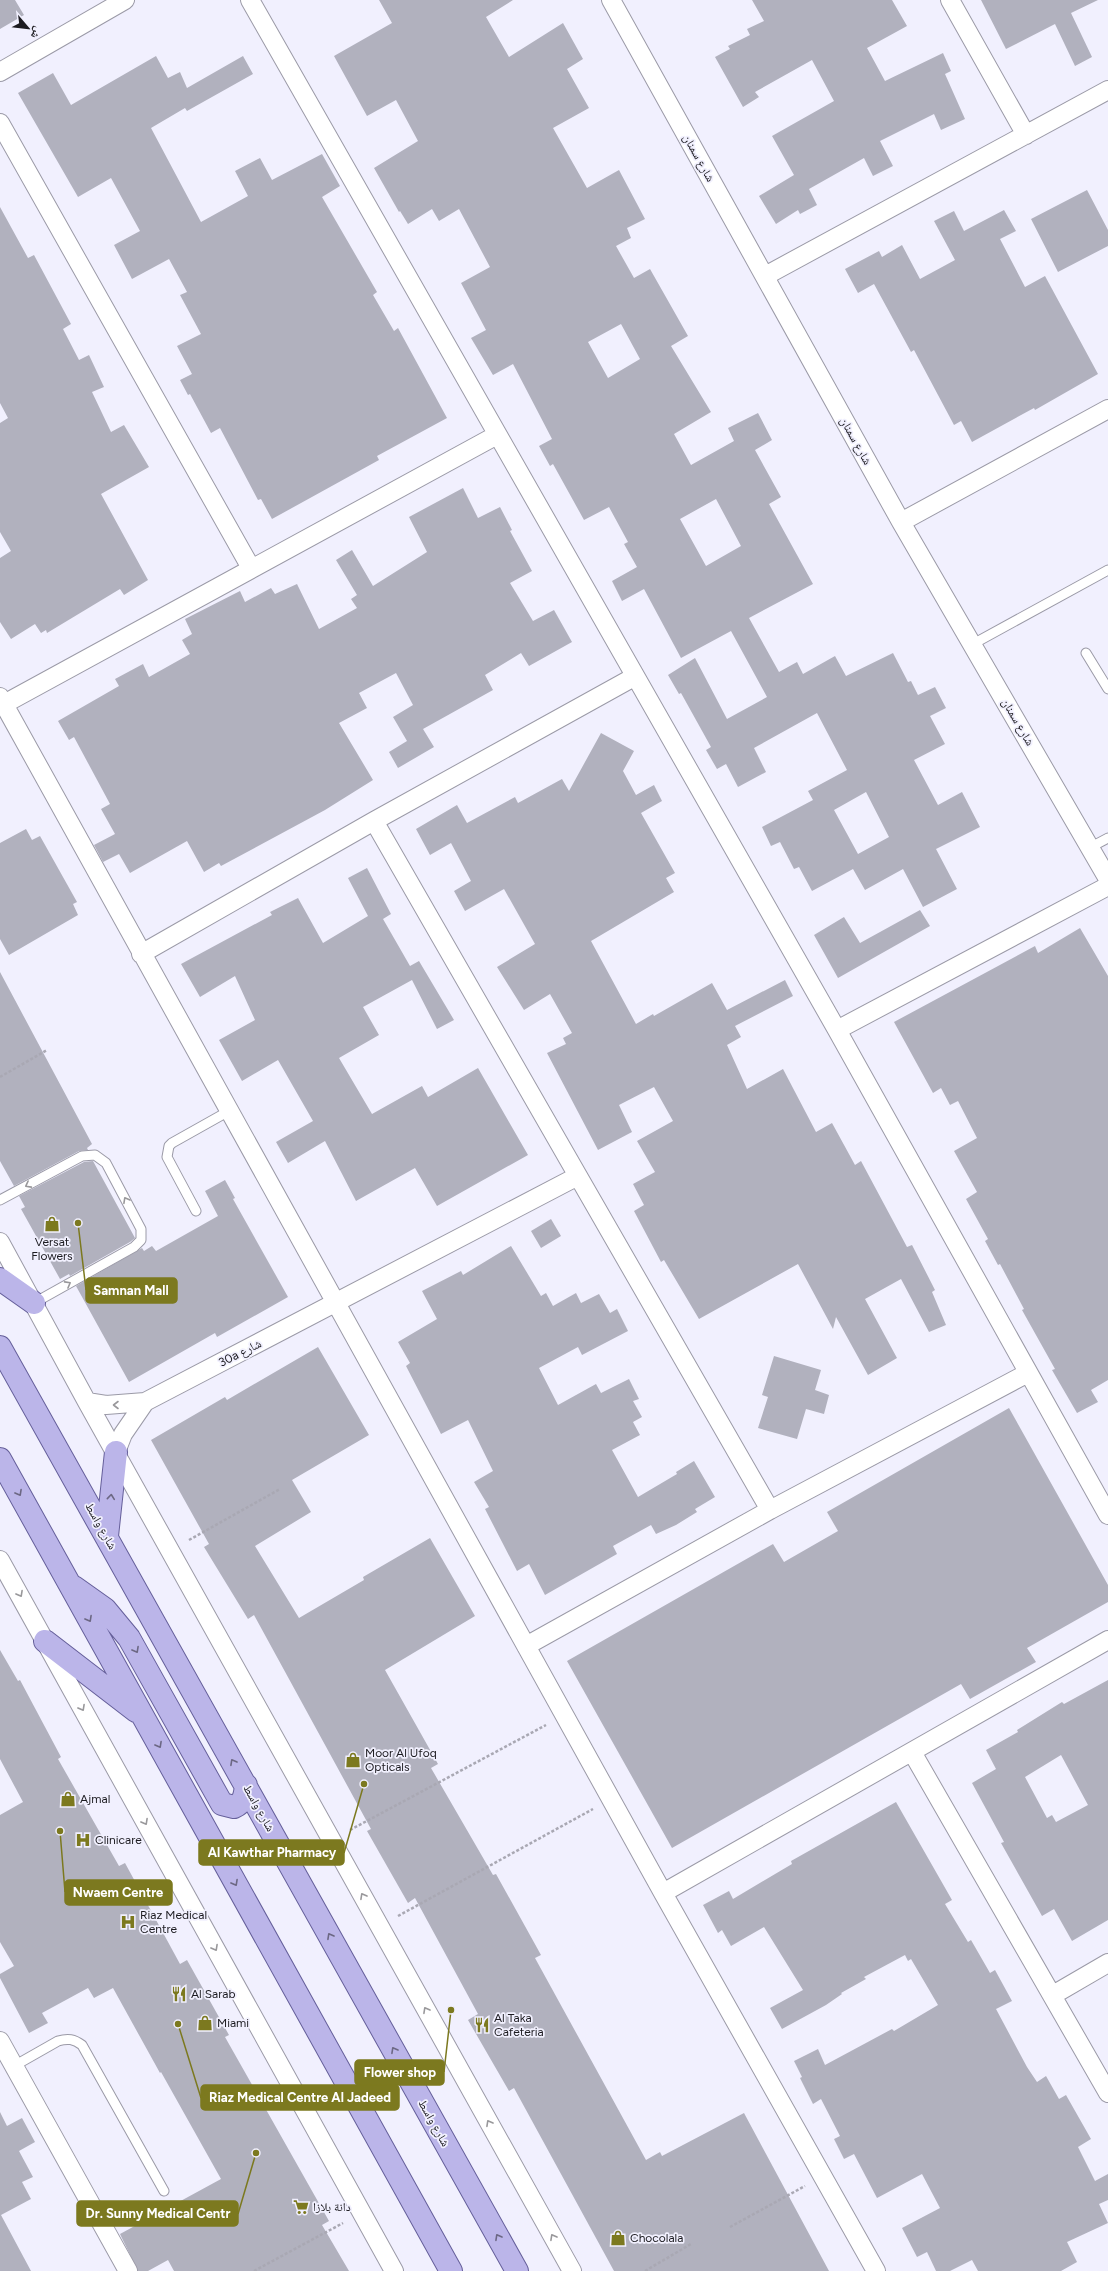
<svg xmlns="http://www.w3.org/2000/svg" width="1108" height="2271" font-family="Figtree,'Noto Naskh Arabic',sans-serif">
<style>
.building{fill:#b1b1be;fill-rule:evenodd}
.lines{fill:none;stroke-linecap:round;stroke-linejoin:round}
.lane-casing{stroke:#9b9aa7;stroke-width:11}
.street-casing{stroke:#9b9aa7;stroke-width:20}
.primary-casing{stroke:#655f9a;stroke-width:24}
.path{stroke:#a9a8b3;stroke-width:2.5;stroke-dasharray:3 2;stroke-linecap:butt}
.lane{stroke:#fff;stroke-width:9}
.street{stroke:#fff;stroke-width:18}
.primary{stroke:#bbb5e9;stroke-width:22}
.oneway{stroke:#99989b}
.oneway2{stroke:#6c6884}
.labels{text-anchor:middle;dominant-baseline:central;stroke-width:3.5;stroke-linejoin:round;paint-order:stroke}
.street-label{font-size:12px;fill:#1c1b20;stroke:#f1f0fe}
.poi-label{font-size:12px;fill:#1c1b20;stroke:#f1f0fe;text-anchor:start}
.leader{fill:none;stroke:#7c791f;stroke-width:1.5}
.callout-dot{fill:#7c791f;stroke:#f1f0fe;stroke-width:1.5}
.callout{fill:#7c791f;stroke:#7c791f;stroke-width:1.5}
.callout-label{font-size:13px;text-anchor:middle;font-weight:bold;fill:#fff}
</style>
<rect width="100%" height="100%" fill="#f1f0fe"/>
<path class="building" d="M 0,0 L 15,0 L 24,15 L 0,29 Z
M 379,0 L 513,0 L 486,17 L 509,57 L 563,23 L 583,59 L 567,69 L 589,108 L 553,128 L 587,188 L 619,170 L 645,219 L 627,228 L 631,238 L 616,246 L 634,278 L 650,269 L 688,336 L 671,346 L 711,412 L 674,434 L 691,465 L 734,441 L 728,428 L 758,413 L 772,440 L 755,450 L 781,497 L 769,504 L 813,584 L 749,618 L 779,672 L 797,662 L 803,674 L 835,656 L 846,676 L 893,653 L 908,682 L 911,681 L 918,695 L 935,687 L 946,708 L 930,716 L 945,744 L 914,760 L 938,805 L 962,792 L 980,827 L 936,849 L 957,889 L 923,907 L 903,869 L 865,890 L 853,869 L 812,891 L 799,867 L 794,869 L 780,842 L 771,846 L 762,827 L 813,800 L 808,791 L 847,770 L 817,713 L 754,748 L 766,772 L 738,787 L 726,764 L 717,769 L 706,750 L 711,747 L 681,693 L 679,694 L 668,675 L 695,658 L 727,719 L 767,697 L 731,631 L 681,658 L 644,589 L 622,601 L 612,581 L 637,567 L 624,544 L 628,542 L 609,507 L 584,520 L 553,464 L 550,466 L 539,446 L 552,439 L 513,364 L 493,375 L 471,338 L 486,330 L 461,283 L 490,267 L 459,209 L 439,221 L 432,209 L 408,224 L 400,211 L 399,212 L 374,168 L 418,141 L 396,100 L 367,116 L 334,56 L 392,23 ZM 621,324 L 640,359 L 608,378 L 588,342 ZM 716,499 L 741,546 L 706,566 L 680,519 ZM 866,792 L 889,837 L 858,854 L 834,810 Z
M 752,0 L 892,0 L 907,26 L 867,48 L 885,81 L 943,53 L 951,71 L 945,74 L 965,119 L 941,130 L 934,114 L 880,141 L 893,166 L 873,176 L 864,158 L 809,189 L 817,205 L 800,214 L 798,210 L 776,224 L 759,196 L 794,175 L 772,136 L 834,101 L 812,60 L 755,92 L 759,97 L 743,107 L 715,57 L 730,49 L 728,46 L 750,35 L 747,29 L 764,21 Z
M 981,0 L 1098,0 L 1071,13 L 1092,57 L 1075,66 L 1055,24 L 1006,49 Z
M 156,56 L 168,78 L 180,72 L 187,88 L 243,56 L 253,74 L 187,111 L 185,108 L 151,128 L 201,222 L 248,196 L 235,171 L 260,158 L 272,180 L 322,154 L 340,186 L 322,197 L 377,292 L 373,295 L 394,331 L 398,328 L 447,418 L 377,456 L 379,460 L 272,519 L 261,499 L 258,500 L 220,428 L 211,433 L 190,394 L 188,395 L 180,380 L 192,374 L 177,346 L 201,334 L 180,295 L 187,292 L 169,259 L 132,279 L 114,245 L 140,231 L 111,178 L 78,197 L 18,93 L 53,73 L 71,105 Z
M 1087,190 L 1108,230 L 1108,246 L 1058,272 L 1031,219 Z
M 0,207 L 28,258 L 34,255 L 71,324 L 63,329 L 79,360 L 89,355 L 104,387 L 92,392 L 111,432 L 124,425 L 149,467 L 101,494 L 148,580 L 124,595 L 120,589 L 47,633 L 46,630 L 41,633 L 35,624 L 11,639 L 0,622 L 0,558 L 11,551 L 0,532 L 0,423 L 8,418 L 0,403 Z
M 1004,210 L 1016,231 L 1000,239 L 1025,287 L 1045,276 L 1098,374 L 1035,410 L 1034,408 L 972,442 L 961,421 L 954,425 L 914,350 L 911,352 L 874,284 L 858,293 L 845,269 L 879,251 L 882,257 L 902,245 L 920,279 L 955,260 L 934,221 L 954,211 L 964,231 Z
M 463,488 L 478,518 L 500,507 L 512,530 L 510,531 L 532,571 L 510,583 L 533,621 L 554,610 L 572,642 L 529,666 L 521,653 L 485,675 L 493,690 L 423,729 L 434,747 L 398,768 L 389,752 L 407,741 L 393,717 L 413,705 L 396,673 L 359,693 L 367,708 L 339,723 L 373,780 L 325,810 L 221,866 L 219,863 L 204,872 L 187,841 L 130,873 L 119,854 L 103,862 L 94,845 L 115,834 L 101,809 L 110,804 L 74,737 L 69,740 L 58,721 L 119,686 L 115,679 L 143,664 L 149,677 L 190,654 L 182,640 L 192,634 L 185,619 L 240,591 L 245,602 L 271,588 L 275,594 L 297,584 L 319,629 L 357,608 L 351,599 L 357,595 L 336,560 L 352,550 L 373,586 L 427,552 L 409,517 Z
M 601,733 L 634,751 L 623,771 L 636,795 L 654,785 L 662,801 L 641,813 L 675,873 L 666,878 L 674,892 L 591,941 L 636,1024 L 653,1014 L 654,1016 L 712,983 L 727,1010 L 785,980 L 793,996 L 735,1026 L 741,1037 L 727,1045 L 747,1089 L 783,1069 L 816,1132 L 832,1123 L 855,1165 L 861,1161 L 907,1247 L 912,1245 L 935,1290 L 932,1292 L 946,1325 L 929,1332 L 901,1279 L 865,1299 L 897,1358 L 868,1375 L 836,1317 L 833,1329 L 798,1264 L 699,1319 L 664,1260 L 661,1262 L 634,1211 L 644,1205 L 633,1184 L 655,1172 L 637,1141 L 673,1121 L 654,1087 L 619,1105 L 632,1132 L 598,1150 L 547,1053 L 566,1044 L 563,1038 L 572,1033 L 550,994 L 524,1010 L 497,967 L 535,944 L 504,889 L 465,911 L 454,891 L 471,881 L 451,843 L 430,855 L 416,829 L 457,805 L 467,823 L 515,797 L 518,803 L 562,779 L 569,791 Z
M 26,829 L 32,840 L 40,836 L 77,902 L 73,904 L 78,915 L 9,955 L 0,939 L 0,843 Z
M 367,868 L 391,914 L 383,919 L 410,966 L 419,961 L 454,1020 L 437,1029 L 412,980 L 363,1007 L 379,1035 L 339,1058 L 372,1114 L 422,1086 L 428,1097 L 478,1068 L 528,1155 L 437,1206 L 415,1168 L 356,1201 L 325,1141 L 288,1163 L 276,1142 L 313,1121 L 278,1060 L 242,1081 L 219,1040 L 255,1020 L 235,976 L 200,997 L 181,964 L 272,915 L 270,912 L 298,898 L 323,943 L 368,916 L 348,878 Z
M 920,910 L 930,926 L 838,978 L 814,935 L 844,917 L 860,943 Z
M 1080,928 L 1108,976 L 1108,1380 L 1091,1390 L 1098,1402 L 1077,1413 L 1052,1370 L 1055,1369 L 1022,1310 L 1024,1309 L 1000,1264 L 998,1265 L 985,1241 L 988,1239 L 966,1199 L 977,1192 L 954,1151 L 977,1138 L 958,1101 L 950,1105 L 941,1088 L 933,1093 L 894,1022 L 1035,946 L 1038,953 Z
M 0,972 L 92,1144 L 87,1148 L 88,1150 L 79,1151 L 14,1186 L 0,1161 Z
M 93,1161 L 135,1238 L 130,1242 L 70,1276 L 69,1274 L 60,1279 L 21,1209 L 25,1207 L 19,1196 L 84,1162 Z
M 225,1180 L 235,1198 L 233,1199 L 288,1297 L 217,1337 L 215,1333 L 129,1382 L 76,1286 L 142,1248 L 144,1251 L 152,1246 L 156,1251 L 218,1216 L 205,1191 Z
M 551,1219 L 561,1236 L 541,1248 L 531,1231 Z
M 511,1246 L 541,1296 L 546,1293 L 553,1306 L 576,1293 L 581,1303 L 599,1294 L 610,1313 L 617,1309 L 628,1331 L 582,1355 L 578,1347 L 539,1368 L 558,1405 L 596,1384 L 601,1393 L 629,1379 L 639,1399 L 633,1401 L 642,1417 L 633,1422 L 640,1435 L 612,1450 L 638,1497 L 677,1474 L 676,1472 L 694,1461 L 715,1497 L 695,1509 L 697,1512 L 676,1525 L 656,1534 L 651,1525 L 613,1546 L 617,1554 L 545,1595 L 529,1564 L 517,1571 L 485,1509 L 489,1507 L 474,1482 L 493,1471 L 468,1420 L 441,1434 L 406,1366 L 410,1363 L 398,1342 L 437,1319 L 422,1291 L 461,1271 L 463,1275 Z
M 318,1347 L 369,1435 L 292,1480 L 311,1512 L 255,1546 L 299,1618 L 364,1580 L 363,1577 L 430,1538 L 475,1616 L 385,1670 L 438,1764 L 431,1768 L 493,1875 L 496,1874 L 541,1955 L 535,1958 L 646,2160 L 660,2152 L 662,2156 L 744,2113 L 829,2271 L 614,2271 L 514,2088 L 509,2091 L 468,2020 L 478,2014 L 415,1898 L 408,1903 L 367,1831 L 371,1829 L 254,1615 L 248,1619 L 204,1547 L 209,1544 L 151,1440 L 225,1397 L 227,1400 Z
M 774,1356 L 821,1370 L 815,1390 L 829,1395 L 824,1414 L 806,1409 L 797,1439 L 758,1428 L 768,1397 L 762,1395 Z
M 1009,1408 L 1108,1585 L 1108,1602 L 1027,1648 L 1036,1662 L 970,1699 L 961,1684 L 672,1848 L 567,1661 L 773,1544 L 784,1562 L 838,1531 L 827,1512 Z
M 0,1650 L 18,1681 L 20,1680 L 61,1757 L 58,1759 L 119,1866 L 125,1863 L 180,1964 L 187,1960 L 229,2035 L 225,2037 L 329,2221 L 322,2225 L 349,2271 L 174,2271 L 168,2260 L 148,2271 L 138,2271 L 120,2234 L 221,2179 L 161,2072 L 160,2073 L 113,1988 L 94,1998 L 88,1988 L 42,2013 L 48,2023 L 29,2033 L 0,1978 L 0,1974 L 14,1966 L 0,1942 L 0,1815 L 23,1802 L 0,1759 Z
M 1108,1680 L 1108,1920 L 1072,1941 L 1054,1909 L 1042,1916 L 1001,1843 L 1004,1842 L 972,1783 L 996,1769 L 986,1750 L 1018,1732 L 1017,1730 L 1062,1702 L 1064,1704 ZM 1061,1755 L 1088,1805 L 1056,1822 L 1052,1815 L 1047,1818 L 1025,1777 Z
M 896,1802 L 952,1900 L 945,1904 L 968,1942 L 971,1940 L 990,1973 L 995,1970 L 1012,2001 L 996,2009 L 1027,2067 L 1037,2082 L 1046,2076 L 1059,2099 L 1066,2095 L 1091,2139 L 1078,2147 L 1095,2181 L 1108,2174 L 1108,2200 L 1099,2204 L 1108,2223 L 1067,2242 L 1077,2262 L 1061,2271 L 978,2271 L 972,2260 L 950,2271 L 936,2271 L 927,2252 L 917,2257 L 902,2228 L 940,2208 L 922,2174 L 877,2198 L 854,2154 L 844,2159 L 834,2139 L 840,2136 L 821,2099 L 813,2104 L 800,2078 L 802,2077 L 794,2061 L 818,2049 L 825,2065 L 892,2029 L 894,2031 L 938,2005 L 911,1959 L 908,1961 L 905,1955 L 864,1977 L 866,1979 L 841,1993 L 842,1994 L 826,2005 L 782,2029 L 770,2008 L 803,1990 L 764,1927 L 731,1946 L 722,1930 L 718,1933 L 703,1905 L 729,1891 L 733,1899 L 792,1864 L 791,1861 Z
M 0,2112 L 7,2126 L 22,2118 L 35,2142 L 19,2151 L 33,2177 L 22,2182 L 31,2199 L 1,2215 L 31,2271 L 0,2271 Z"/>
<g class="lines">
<defs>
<path id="lane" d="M 973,644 L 1108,570
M 1086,653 L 1108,689
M 1091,847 L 1108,838
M 0,1200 L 82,1156 L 95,1155 L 106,1163 L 141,1229 L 141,1240 L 134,1247 L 34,1303
M 196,1211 L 167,1157 L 169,1146 L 172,1143 L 229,1111
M 14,2066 L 58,2041 C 68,2038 74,2039 82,2045 L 164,2191"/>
<path id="street" d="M 250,0 L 837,1030 L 1108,1515
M 611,0 L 901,522 L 1108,879
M 950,0 L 1026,135
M 0,72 L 125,0
M 0,123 L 251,568
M 765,276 L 1108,90
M 901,522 L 1108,409
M 0,697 L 663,1893 L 876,2271
M 4,704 L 497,435
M 374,821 L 578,1176
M 141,954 L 374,821 L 634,677
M 837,1030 L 1108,886
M 0,1242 L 87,1402 L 572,2271
M 87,1402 L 106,1405 L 145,1402 L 578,1176 L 770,1510 L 526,1646
M 116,1452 L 123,1434 L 145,1402
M 770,1510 L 1028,1373
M 0,1560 L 394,2271
M 912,1752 L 1108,2093
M 663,1893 L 1108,1640
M 1053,1995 L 1108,1963
M 0,2041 L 128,2271"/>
<path id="primary" d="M 0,1279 L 34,1303
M 0,1347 L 517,2271
M 0,1459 L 451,2271
M 107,1536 L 116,1452
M 74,1587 L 105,1609 L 129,1638 L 222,1804 L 234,1807 C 244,1803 245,1795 246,1785
M 45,1641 L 136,1711"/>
</defs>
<use href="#lane" class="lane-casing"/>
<use href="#street" class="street-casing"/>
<use href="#primary" class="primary-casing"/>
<path class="path" d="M 0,1077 L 47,1050
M 189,1540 L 280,1489
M 350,1830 L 546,1725
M 398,1916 L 593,1809
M 730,2227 L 805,2186
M 254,2271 L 343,2223
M 645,2271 L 691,2244"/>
<use href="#lane" class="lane"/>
<use href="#street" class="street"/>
<use href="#primary" class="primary"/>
</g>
<defs><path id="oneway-chevron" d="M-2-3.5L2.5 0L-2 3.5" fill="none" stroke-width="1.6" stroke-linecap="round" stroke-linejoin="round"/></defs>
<g class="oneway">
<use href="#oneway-chevron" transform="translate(28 1185) rotate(152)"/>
<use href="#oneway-chevron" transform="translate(126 1200) rotate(-119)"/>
<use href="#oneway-chevron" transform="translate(68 1284) rotate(-29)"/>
<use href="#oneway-chevron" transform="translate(116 1405) rotate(180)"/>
<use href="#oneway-chevron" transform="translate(20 1594) rotate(61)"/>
<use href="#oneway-chevron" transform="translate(82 1708) rotate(61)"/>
<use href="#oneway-chevron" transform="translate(145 1822) rotate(61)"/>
<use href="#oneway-chevron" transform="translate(363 1896) rotate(-119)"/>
<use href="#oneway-chevron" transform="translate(215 1948) rotate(61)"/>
<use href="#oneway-chevron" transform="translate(426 2010) rotate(-119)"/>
<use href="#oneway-chevron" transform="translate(489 2123) rotate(-119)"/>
<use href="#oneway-chevron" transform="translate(553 2237) rotate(-119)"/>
</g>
<g class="oneway2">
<use href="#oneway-chevron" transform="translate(19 1493) rotate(61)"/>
<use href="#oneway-chevron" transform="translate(111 1497) rotate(-84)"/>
<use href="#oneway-chevron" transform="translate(89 1619) rotate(61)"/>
<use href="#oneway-chevron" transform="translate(136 1650) rotate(61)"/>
<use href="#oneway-chevron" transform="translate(159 1745) rotate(61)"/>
<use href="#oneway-chevron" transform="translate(233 1762) rotate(-119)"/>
<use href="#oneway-chevron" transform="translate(235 1883) rotate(61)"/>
<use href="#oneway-chevron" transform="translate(330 1936) rotate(-119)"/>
<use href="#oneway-chevron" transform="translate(394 2050) rotate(-119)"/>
<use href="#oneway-chevron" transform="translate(498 2237) rotate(-119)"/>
</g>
<defs>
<symbol id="shop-bare" viewBox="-9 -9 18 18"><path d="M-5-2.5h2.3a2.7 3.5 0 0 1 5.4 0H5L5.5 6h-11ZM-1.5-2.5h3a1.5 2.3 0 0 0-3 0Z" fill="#7c791f" stroke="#f1f0fe" stroke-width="2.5" paint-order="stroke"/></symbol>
<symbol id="hospital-bare" viewBox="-9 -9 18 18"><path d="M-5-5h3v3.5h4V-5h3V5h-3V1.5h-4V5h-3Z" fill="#7c791f" stroke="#f1f0fe" stroke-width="2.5" paint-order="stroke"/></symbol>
<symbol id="restaurant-bare" viewBox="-9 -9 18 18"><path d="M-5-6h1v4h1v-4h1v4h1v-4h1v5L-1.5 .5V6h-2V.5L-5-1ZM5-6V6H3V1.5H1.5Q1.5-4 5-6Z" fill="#7c791f" stroke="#f1f0fe" stroke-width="2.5" paint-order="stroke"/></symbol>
<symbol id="supermarket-bare" viewBox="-9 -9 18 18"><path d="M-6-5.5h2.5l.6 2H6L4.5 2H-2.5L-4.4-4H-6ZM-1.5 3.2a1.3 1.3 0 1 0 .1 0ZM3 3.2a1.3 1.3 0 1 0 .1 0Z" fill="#7c791f" stroke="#f1f0fe" stroke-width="2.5" paint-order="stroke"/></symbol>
</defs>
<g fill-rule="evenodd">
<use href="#shop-bare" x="41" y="1213" width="22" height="22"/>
<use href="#shop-bare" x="342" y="1749" width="22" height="22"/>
<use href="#shop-bare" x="57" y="1788" width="22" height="22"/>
<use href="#hospital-bare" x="72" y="1829" width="22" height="22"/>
<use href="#hospital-bare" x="117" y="1911" width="22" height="22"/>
<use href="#restaurant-bare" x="168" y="1983" width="22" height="22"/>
<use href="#shop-bare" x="194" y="2012" width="22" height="22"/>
<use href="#restaurant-bare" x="471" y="2014" width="22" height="22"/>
<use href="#supermarket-bare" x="290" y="2196" width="22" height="22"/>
<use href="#shop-bare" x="607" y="2227" width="22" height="22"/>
</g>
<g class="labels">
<g class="street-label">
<text transform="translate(699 158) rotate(61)">شارع سمنان</text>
<text transform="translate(856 441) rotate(61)">شارع سمنان</text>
<text transform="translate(1018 722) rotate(60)">شارع سمنان</text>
<text transform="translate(240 1353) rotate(-27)">30a شارع</text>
<text transform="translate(101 1526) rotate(61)">شارع واسط</text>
<text transform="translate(259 1808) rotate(61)">شارع واسط</text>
<text transform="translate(434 2123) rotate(61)">شارع واسط</text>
</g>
<g class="poi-label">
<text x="52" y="1242" text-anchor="middle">Versat<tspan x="52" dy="14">Flowers</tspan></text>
<text x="365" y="1753">Moor Al Ufoq<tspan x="365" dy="14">Opticals</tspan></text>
<text x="80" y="1799">Ajmal</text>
<text x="95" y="1840">Clinicare</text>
<text x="140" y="1915">Riaz Medical<tspan x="140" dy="14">Centre</tspan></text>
<text x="191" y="1994">Al Sarab</text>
<text x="494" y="2018">Al Taka<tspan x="494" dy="14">Cafeteria</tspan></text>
<text x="217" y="2023">Miami</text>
<text x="313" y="2207">دانة بلازا</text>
<text x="630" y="2238">Chocolala</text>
</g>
</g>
<path class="leader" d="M78 1223L86 1290M364 1784L344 1853M60 1831L65 1892M451 2010L444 2072M178 2024L201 2098M256 2153L238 2214"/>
<g class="callout-dot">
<circle cx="78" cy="1223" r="4"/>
<circle cx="364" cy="1784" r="4"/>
<circle cx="60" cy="1831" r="4"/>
<circle cx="451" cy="2010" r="4"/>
<circle cx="178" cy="2024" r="4"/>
<circle cx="256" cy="2153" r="4"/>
</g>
<g class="callout">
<rect x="86" y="1278" width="91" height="25" rx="4"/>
<rect x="199" y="1840" width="145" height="25" rx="4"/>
<rect x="65" y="1880" width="107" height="25" rx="4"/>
<rect x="355" y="2060" width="89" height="25" rx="4"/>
<rect x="201" y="2085" width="198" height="25" rx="4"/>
<rect x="77" y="2201" width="161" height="25" rx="4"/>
</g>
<g class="callout-label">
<text x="131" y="1295">Samnan Mall</text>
<text x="272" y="1857">Al Kawthar Pharmacy</text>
<text x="118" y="1897">Nwaem Centre</text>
<text x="400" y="2077">Flower shop</text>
<text x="300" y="2102">Riaz Medical Centre Al Jadeed</text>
<text x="158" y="2218">Dr. Sunny Medical Centr</text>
</g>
<g transform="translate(28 28) rotate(118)" stroke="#f1f0fe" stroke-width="3" paint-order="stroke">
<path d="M0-3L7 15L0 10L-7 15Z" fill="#1c1b20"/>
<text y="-6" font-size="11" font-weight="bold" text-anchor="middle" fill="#1c1b20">ش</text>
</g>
</svg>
